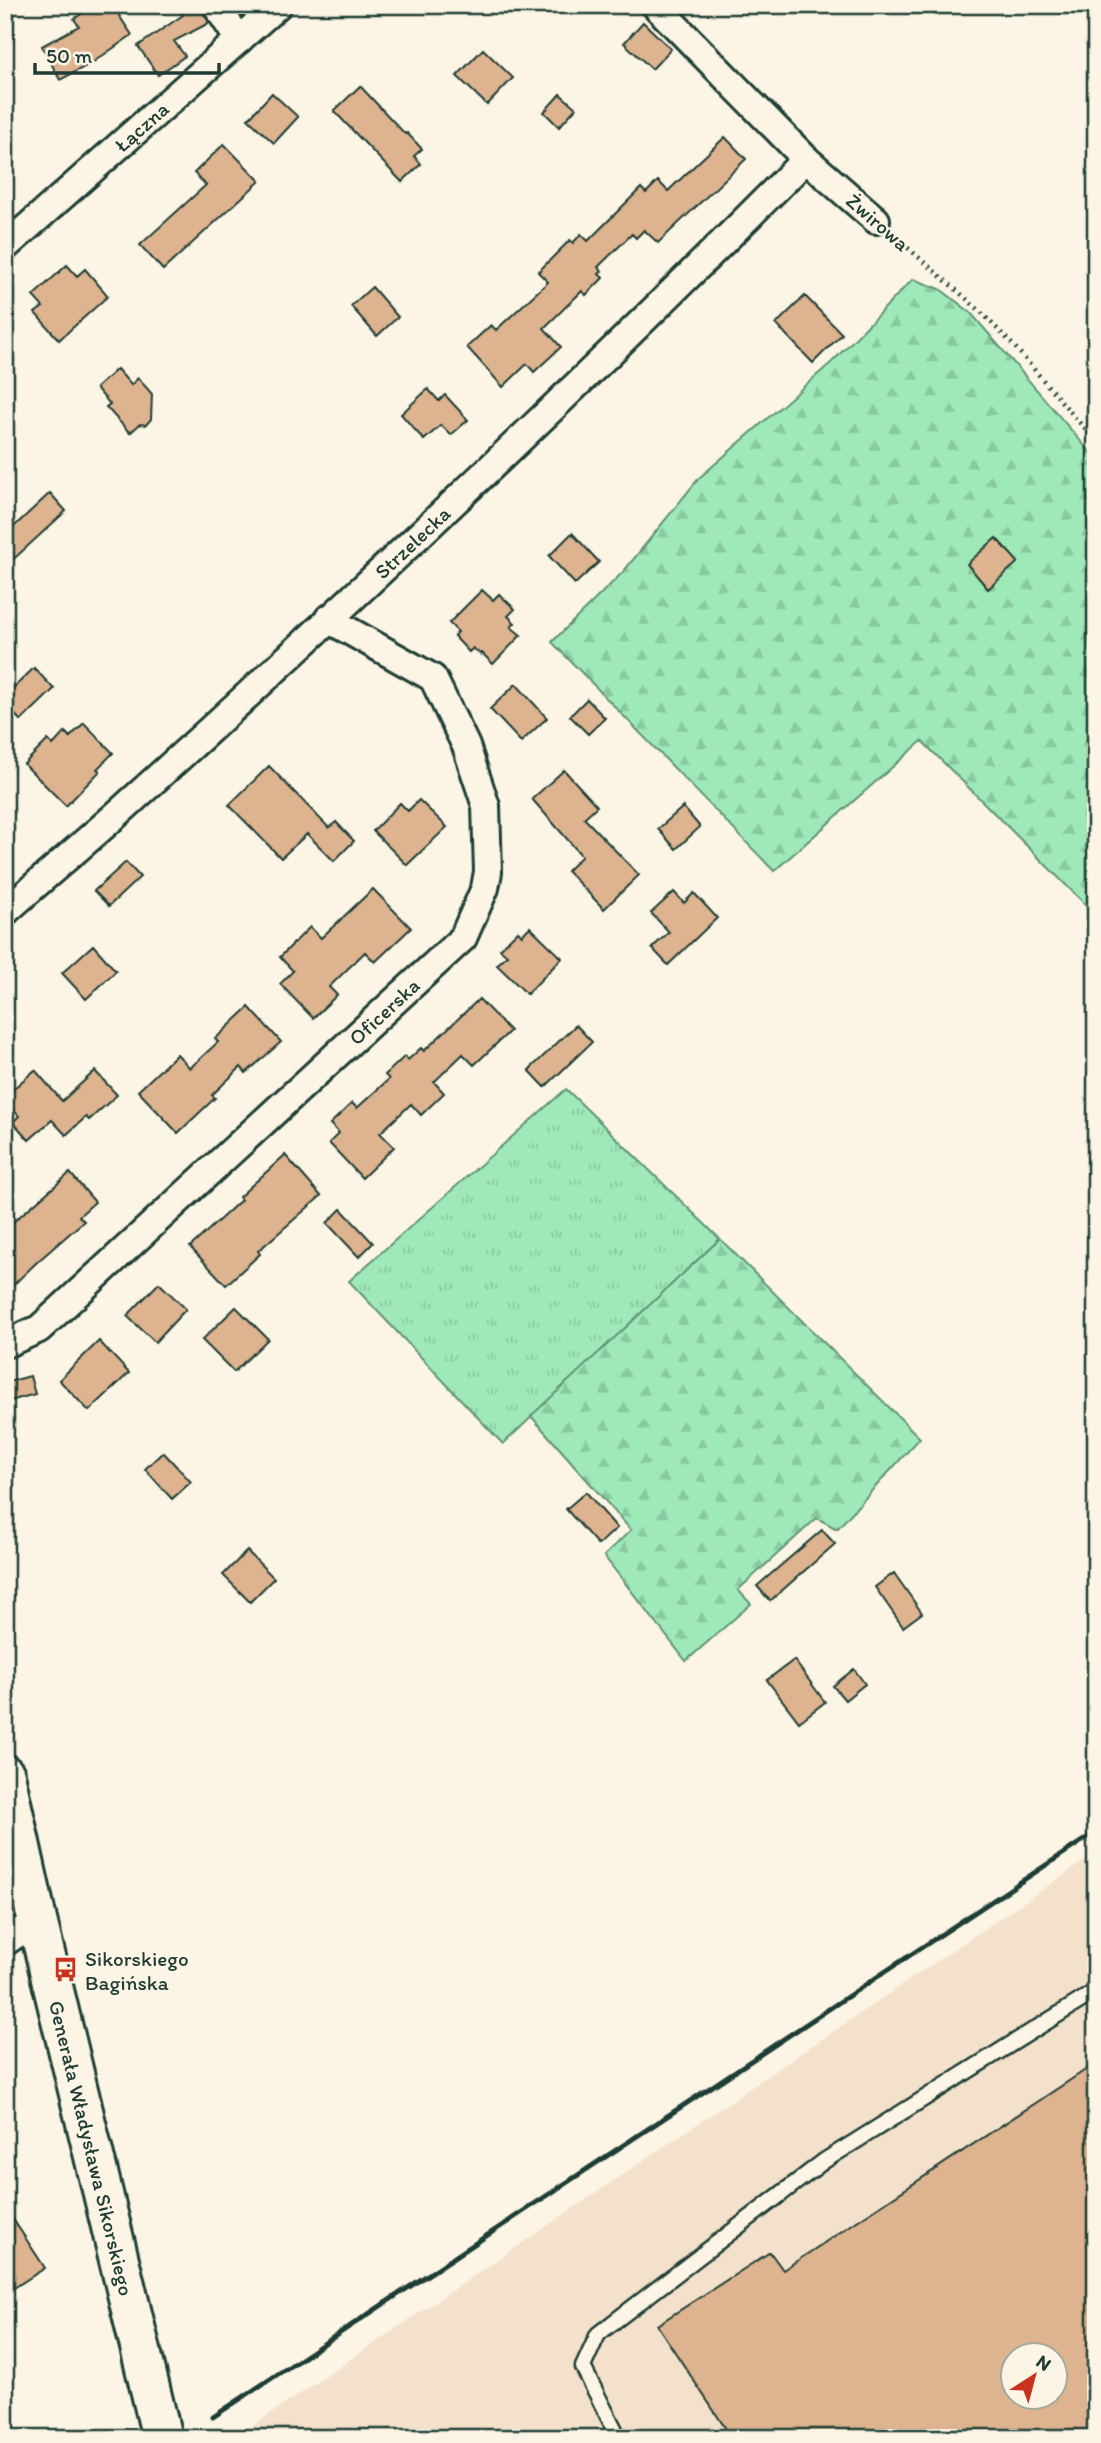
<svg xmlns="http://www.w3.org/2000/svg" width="1101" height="2443" font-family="Itim,sans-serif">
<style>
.built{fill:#f3e1cb;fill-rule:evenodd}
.grass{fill:url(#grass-tufts);stroke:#5f9376;stroke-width:2}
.forest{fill:url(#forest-firs);stroke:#5f9376;stroke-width:2}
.building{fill:#deb38f;stroke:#1f3d34;stroke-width:2;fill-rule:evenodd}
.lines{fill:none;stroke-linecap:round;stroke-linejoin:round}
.lane-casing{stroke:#1f3d34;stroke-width:19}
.street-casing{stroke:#1f3d34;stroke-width:32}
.secondary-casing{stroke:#1f3d34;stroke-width:44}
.path{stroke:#1f3d34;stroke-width:4.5;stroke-dasharray:2 5;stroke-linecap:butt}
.lane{stroke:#fcf5e5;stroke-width:14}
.street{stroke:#fcf5e5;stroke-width:26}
.secondary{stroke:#fcf5e5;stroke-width:38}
.rail{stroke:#1f3d34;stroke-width:5}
.labels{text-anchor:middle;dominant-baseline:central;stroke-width:5;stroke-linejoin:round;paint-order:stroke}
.street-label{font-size:21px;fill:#1f3d34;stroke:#fcf5e5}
.poi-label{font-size:21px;fill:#1f3d34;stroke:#fcf5e5;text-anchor:start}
</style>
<defs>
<pattern id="grass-tufts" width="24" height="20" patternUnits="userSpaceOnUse" patternTransform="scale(1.75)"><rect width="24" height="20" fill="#9fe9b8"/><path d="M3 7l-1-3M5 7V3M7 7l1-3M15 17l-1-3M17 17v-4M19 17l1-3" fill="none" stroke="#88c99f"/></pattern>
<pattern id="forest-firs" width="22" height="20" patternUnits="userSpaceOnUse" patternTransform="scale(1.75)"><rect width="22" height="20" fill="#9fe9b8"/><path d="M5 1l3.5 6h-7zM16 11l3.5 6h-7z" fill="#88c99f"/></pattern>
</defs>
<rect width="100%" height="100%" fill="#fcf5e5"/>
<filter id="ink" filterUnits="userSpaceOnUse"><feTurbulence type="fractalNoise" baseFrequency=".0143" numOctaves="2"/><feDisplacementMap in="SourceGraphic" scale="14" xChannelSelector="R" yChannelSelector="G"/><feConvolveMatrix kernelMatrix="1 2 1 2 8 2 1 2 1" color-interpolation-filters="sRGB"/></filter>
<g filter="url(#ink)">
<path class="built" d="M 1096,1853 L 1096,2438 L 235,2438 ZM 1014,2356 L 1056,2356 L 1056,2398 L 1014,2398 Z"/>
<path class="grass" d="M 566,1089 L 720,1239 L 503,1444 L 349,1281 Z"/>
<path class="forest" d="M 913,279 L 940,289 L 970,312 L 1096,459 L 1096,915 L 922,741 L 774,871 L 552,642 L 624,571 L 699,478 L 832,362 Z
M 720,1239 L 920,1438 L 837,1529 L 817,1518 L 738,1590 L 751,1604 L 686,1661 L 604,1556 L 631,1530 L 531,1416 Z"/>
<path class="building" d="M 94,5 L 112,5 L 132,35 L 92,63 L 60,80 L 42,46 L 79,26 L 74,19 Z
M 178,5 L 200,5 L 209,23 L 174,41 L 185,56 L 158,75 L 138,46 L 183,15 Z
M 643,22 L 671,49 L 652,69 L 624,43 Z
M 483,49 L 513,78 L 487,105 L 457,76 Z
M 360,86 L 405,134 L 407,133 L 422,149 L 414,156 L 421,164 L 402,182 L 334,111 Z
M 272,93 L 298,117 L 274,143 L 248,119 Z
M 560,94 L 576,108 L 559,127 L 544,112 Z
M 725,137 L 746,159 L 658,243 L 644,230 L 636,238 L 632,234 L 598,267 L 602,271 L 599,274 L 603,278 L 586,295 L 582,291 L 544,328 L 561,347 L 534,372 L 527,364 L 503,387 L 467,347 L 491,325 L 496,330 L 548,282 L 538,272 L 570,240 L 573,243 L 581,234 L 588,241 L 641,188 L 646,193 L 658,181 L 668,191 Z
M 224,144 L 260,181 L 163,270 L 140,245 L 206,185 L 194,173 Z
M 67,265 L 77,276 L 85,269 L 108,296 L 59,340 L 35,313 L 43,307 L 33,296 Z
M 372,287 L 398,317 L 377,336 L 351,306 Z
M 805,296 L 842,334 L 813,363 L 776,324 Z
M 117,369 L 131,385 L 138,378 L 152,394 L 151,419 L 146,425 L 140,424 L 130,433 L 106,407 L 110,404 L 96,388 Z
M 428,389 L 439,401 L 445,395 L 468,420 L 451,435 L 441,425 L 424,440 L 401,414 Z
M 50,493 L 66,511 L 5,567 L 5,535 Z
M 572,533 L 599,562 L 575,584 L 549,556 Z
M 996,538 L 1018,562 L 988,589 L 967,564 Z
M 482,590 L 493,600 L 499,594 L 515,609 L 508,616 L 515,623 L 511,627 L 521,635 L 493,664 L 482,653 L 481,655 L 473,648 L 469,652 L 454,636 L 458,632 L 449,623 Z
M 34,668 L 54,689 L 21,721 L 5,704 L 5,696 Z
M 516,684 L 547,718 L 521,742 L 490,709 Z
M 587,699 L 605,718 L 588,734 L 570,716 Z
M 84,723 L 113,753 L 97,769 L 100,771 L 66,806 L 24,764 L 48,740 L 53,745 L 65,732 L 70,737 Z
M 269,766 L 329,828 L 336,822 L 354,841 L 334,861 L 307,834 L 281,858 L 229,805 Z
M 564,770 L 597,806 L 584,818 L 639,875 L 604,909 L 567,871 L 582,856 L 532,799 Z
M 419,800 L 447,827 L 407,865 L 373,831 L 400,803 L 408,811 Z
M 683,807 L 700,827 L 676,849 L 658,829 Z
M 126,862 L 140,877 L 109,906 L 94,891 Z
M 373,889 L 411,928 L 375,962 L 365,952 L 329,987 L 337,995 L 313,1018 L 280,984 L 293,971 L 280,957 L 310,927 L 321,938 Z
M 674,892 L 684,903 L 694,893 L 717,918 L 668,965 L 652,948 L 669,932 L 651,913 Z
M 530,927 L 562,958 L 527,994 L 497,965 L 507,955 L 500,949 L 518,931 L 522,935 Z
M 93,945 L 116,971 L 86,999 L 62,973 Z
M 479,999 L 510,1031 L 474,1065 L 463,1054 L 434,1082 L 444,1093 L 421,1115 L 411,1104 L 380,1133 L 394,1147 L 362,1178 L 329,1143 L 339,1133 L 330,1124 L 352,1103 L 357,1108 L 389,1079 L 385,1075 L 405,1056 L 408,1060 L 421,1048 L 424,1051 Z
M 249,1007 L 281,1042 L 246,1073 L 241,1067 L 212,1095 L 215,1098 L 178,1133 L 138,1091 L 177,1054 L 190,1068 L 218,1042 L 215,1039 Z
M 576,1025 L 592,1042 L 545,1087 L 529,1070 Z
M 35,1070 L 62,1101 L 95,1071 L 117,1095 L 89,1120 L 86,1117 L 66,1135 L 52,1120 L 29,1140 L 13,1122 L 19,1116 L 5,1101 L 5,1096 Z
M 285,1155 L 321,1196 L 258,1251 L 260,1254 L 226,1285 L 190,1247 L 241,1200 L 239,1197 Z
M 70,1173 L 95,1202 L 79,1216 L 84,1221 L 36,1263 L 5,1293 L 5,1229 Z
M 341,1209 L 373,1243 L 359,1257 L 327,1223 Z
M 159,1283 L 186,1309 L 155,1342 L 127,1316 Z
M 236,1307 L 268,1339 L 234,1372 L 202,1340 Z
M 99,1341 L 129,1373 L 89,1411 L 59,1380 Z
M 30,1376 L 35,1394 L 10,1401 L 5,1383 Z
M 163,1452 L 191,1482 L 172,1499 L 145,1469 Z
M 586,1492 L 617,1528 L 598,1545 L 566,1509 Z
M 822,1530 L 835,1544 L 770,1601 L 757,1586 Z
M 247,1551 L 274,1578 L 250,1602 L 223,1575 Z
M 894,1573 L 922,1613 L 903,1627 L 875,1587 Z
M 794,1660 L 825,1702 L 799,1722 L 767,1680 Z
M 854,1669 L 865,1684 L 845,1700 L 833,1686 Z
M 1096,2063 L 1096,2438 L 732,2438 L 657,2325 L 770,2252 L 783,2270 ZM 1013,2356 L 1055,2356 L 1055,2398 L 1013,2398 Z
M 5,2207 L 45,2268 L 12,2289 L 5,2278 Z"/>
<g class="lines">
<defs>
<path id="lane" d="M 619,2438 L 583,2367 L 598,2334 L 824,2161 L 1096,1991"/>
<g id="street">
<path d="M 216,5 L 239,40"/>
<path d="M 655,5 L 806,159 L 876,220"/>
<path id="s1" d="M 5,247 L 278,5"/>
<path id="s2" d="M 5,912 C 45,876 86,842 126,806 C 358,596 585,381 806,159"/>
<path id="s3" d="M 5,1344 L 39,1329 L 463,938 L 485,888 L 488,872 L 486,806 L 466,746 L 433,678 L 328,619"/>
<path d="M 5,1942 L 37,1920"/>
</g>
<g id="secondary">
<path id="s4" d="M 5,1775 L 37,1920 L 162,2438"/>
</g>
</defs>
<use href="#lane" class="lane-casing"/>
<use href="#street" class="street-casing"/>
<use href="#secondary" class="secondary-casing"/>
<path class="path" d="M 892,234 L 977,308 L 1014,346 L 1096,442"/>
<use href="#lane" class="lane"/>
<use href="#street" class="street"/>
<use href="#secondary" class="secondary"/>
<path class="rail" d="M 213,2417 L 1096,1832"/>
</g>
</g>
<defs>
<symbol id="bus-bare" viewBox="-9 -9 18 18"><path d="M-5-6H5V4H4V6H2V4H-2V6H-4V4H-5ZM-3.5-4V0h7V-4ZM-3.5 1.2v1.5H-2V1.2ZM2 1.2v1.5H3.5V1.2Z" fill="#c8321e" stroke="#fcf5e5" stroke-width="2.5" paint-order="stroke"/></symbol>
</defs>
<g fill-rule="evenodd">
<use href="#bus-bare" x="48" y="1952" width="35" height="35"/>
</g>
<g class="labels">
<g class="street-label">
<text stroke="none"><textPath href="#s1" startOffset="182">Łączna</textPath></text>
<text transform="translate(878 222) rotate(41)">Żwirowa</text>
<text stroke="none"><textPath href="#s2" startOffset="550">Strzelecka</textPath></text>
<text stroke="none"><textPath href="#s3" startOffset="506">Oficerska</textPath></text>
<text stroke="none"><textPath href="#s4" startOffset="383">Generała Władysława Sikorskiego</textPath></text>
</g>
<g class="poi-label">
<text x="85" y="1958">Sikorskiego<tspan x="85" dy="24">Bagińska</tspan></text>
</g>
</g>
<rect width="1101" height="2443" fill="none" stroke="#fcf5e5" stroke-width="28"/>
<rect x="14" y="14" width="1073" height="2415" fill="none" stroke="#1f3d34" stroke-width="2.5" filter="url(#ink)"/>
<g transform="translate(1034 2376) rotate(36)"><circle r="33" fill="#fcf5e5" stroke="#a4ab9e" stroke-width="2"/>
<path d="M0-5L12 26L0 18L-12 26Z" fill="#c8321e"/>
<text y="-10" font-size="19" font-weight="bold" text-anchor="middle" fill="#1f3d34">N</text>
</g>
<path d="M35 63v10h184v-10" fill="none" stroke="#1f3d34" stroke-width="3.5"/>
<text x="46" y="63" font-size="21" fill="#1f3d34" stroke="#fcf5e5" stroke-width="5" paint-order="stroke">50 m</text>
</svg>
